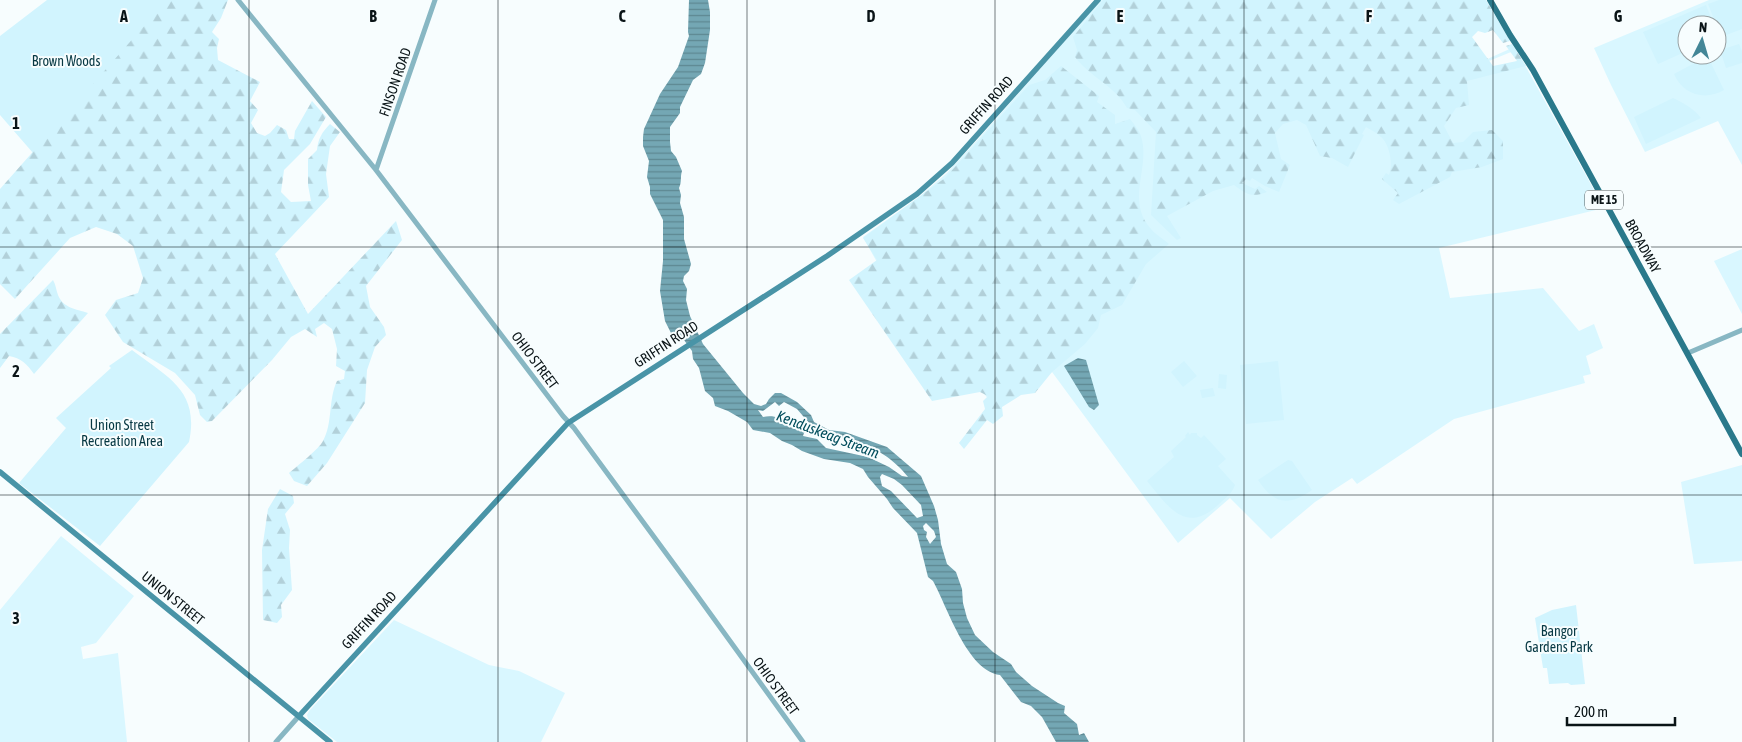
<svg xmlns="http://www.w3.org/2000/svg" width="1742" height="742" font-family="'Asap Condensed',sans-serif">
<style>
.built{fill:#d9f7ff;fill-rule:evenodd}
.green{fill:#d1f4fe}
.forest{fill:url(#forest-firs)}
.water{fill:url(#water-rules);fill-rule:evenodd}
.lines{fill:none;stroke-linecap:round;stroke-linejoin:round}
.tertiary{stroke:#88b7c3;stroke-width:5}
.secondary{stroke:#4994a7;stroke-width:5.5}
.primary{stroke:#2a798b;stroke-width:6}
.grid{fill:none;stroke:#0a1417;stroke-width:1;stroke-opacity:0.55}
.labels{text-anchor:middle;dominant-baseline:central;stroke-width:4;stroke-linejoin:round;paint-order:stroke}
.shield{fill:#f7fdfe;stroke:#515a5c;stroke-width:1}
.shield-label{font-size:12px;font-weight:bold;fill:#0a1417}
.park-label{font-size:14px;fill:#073843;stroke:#f7fdfe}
.street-label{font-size:14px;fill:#0a1417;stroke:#f7fdfe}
.water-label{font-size:15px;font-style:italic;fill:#004d5c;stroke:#f7fdfe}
.grid-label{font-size:16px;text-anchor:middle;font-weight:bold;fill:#0a1417;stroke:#f7fdfe;stroke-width:4;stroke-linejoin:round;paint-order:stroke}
</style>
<defs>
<pattern id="forest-firs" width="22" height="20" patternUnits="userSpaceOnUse" patternTransform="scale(1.25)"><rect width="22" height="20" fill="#d1f4fe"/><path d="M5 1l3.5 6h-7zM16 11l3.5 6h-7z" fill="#b2d0d9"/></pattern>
<pattern id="water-rules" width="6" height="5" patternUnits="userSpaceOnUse" patternTransform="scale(1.25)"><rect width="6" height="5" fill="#74a7b4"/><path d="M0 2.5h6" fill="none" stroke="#5d8791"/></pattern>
</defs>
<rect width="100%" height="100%" fill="#f7fdfe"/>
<path class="built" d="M 1101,0 L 1402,0 L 1483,61 L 1514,47 L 1516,50 L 1484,63 L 1487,70 L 1522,60 L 1604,208 L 1439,248 L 1450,298 L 1543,288 L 1579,331 L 1594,324 L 1603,348 L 1586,356 L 1591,374 L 1583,376 L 1585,383 L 1454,419 L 1357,484 L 1352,478 L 1315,502 L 1271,539 L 1230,498 L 1178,543 L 1052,372 L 994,406 L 878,264 L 863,237 L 919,197 L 947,173 L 981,136 Z
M 1709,0 L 1742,0 L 1742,165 L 1718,121 L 1645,152 L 1611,85 L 1594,48 ZM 1687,25 L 1717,25 L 1717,55 L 1687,55 Z
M 1742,249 L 1742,314 L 1714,261 Z
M 1742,465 L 1742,561 L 1694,564 L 1681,482 Z
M 61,536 L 134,596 L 96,643 L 81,647 L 83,659 L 118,653 L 127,742 L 0,742 L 0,610 Z
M 394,620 L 489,665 L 519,671 L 565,693 L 541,742 L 337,742 L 308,719 L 307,715 L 309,711 Z"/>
<path class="green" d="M 47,0 L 224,0 L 40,161 L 0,115 L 0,36 Z
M 1719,0 L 1742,0 L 1742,29 L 1721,37 L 1708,4 Z
M 1706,5 L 1714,25 L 1687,25 L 1687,51 L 1658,64 L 1643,32 Z
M 1739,44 L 1742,51 L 1742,63 L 1726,68 L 1720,50 Z
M 1704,58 L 1709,59 L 1724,90 C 1705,101 1683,95 1674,74 Z
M 1673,98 C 1684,103 1694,109 1701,118 L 1646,144 L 1634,117 Z
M 132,350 C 167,377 200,390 189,442 L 100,546 L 19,483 L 66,428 L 56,418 L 111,368 L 109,366 Z
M 1184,361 L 1197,376 L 1183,387 L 1171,372 Z
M 1278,361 L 1284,420 L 1246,424 L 1240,365 Z
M 1219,374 L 1227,375 L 1226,389 L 1218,388 Z
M 1213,388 L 1215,396 L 1202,398 L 1200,390 Z
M 1188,432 L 1190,435 L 1191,433 L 1197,433 L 1197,435 L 1201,438 L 1204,435 L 1226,459 L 1218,466 L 1235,485 C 1232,494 1224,499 1218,505 C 1185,535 1168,506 1147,481 L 1174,457 L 1171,451 L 1186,437 L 1185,436 Z
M 1288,460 L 1292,461 L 1312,490 C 1288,507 1274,504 1258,480 Z
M 1576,605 L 1585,684 L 1571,685 L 1568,683 L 1549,684 L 1547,668 L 1543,668 L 1535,618 L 1552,610 Z"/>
<path class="forest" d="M 167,0 L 228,0 L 221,18 L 212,32 L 219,39 L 217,48 L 218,60 L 260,82 L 250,101 L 258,110 L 251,123 L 257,133 L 265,136 L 270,133 L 277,125 L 286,130 L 289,139 L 294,139 L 295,131 L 312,101 L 326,117 L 310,144 L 284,170 L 281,192 L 291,202 L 311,201 L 308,185 L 308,159 L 317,150 C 318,139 322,132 330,124 L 340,132 L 330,146 L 326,174 L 329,197 L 275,254 L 308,314 L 396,221 L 402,240 L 366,286 L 370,307 L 384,327 L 386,335 L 375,347 L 367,370 L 365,403 L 327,463 L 307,486 L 294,481 L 289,473 C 297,466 319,449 323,441 C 333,423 328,400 337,381 L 344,379 L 345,371 L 336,366 L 337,349 L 332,329 L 324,323 L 315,329 L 317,337 L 305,329 L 291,337 L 272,360 L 212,421 L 207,422 L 200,415 L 195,395 L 175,373 L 123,342 L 105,315 L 116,300 L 138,293 L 143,278 L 133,246 L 117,234 L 96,227 L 70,238 L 15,299 L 0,284 L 0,189 Z
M 1103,0 L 1486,0 L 1510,41 L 1503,43 L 1493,30 L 1485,33 L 1478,31 L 1472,37 L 1493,66 L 1517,61 L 1506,46 L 1512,44 L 1526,66 L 1467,81 L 1469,105 L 1456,108 L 1444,126 L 1453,143 L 1463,142 L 1473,132 L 1492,130 L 1503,141 L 1503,159 L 1482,167 L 1452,172 L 1450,177 L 1399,204 L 1393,200 L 1398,193 L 1382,179 L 1386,173 L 1389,175 C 1393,165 1390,147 1383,139 C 1379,134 1371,130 1366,127 L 1362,134 L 1364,135 L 1348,167 L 1332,158 L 1320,156 L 1306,125 L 1297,120 L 1283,124 L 1275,133 L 1281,159 L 1290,165 L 1279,192 L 1265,186 L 1252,178 L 1250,181 L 1246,179 L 1242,183 L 1255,189 L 1259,186 L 1267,192 C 1251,198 1246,194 1234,185 L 1213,191 L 1167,216 L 1181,238 L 1177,240 L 1151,215 L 1156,132 L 1135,110 L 1127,108 C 1115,86 1090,77 1075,57 L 1077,50 L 1073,37 Z
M 1061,66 L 1099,96 L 1097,102 L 1115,115 L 1115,124 L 1130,119 C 1134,124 1139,130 1141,136 C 1151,168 1125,200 1151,229 C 1156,235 1164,239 1169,244 L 1146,264 L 1122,305 L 1101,315 L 1098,328 L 1085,344 L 1052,372 L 1035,393 L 1021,395 L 1002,407 L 1003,416 L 993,424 L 987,420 L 964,449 L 959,443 L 985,409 L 983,401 L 988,396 L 980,392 L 932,401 L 849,280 L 877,260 L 863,238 L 945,178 L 1029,85 L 1045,80 Z
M 53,280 C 56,285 56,290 58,295 C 63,308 76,309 88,313 L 34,374 C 27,364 21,358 9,356 L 0,368 L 0,334 Z
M 280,489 L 293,496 L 294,503 L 285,514 L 290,530 L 289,548 L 292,590 L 281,605 L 282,617 L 277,623 L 263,620 L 262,550 L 268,509 Z"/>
<path class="water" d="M 689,0 L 708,0 L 710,12 L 710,30 L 705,63 L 701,74 L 693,80 L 680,107 L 680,113 L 670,127 L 670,142 L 671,151 L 676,157 L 682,171 C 680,177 682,182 679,188 L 681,195 L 680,203 L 684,217 L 684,239 L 691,264 L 689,271 L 684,276 L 683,281 L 687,289 L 686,300 L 690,316 L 703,344 L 743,393 L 754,404 L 761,406 L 766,404 L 769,399 L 775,393 L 781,393 L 797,402 L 811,415 L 814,422 L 829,430 L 845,432 L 887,447 L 921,476 L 934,506 L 938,520 L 941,544 L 947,564 L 956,572 L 962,589 L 963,603 L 967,618 L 975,635 L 993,652 L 1011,664 L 1016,672 L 1032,686 L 1058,703 L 1065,706 L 1064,713 L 1077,724 L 1079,735 L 1084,733 L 1089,742 L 1056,742 L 1042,717 L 1031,706 L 1021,702 L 1000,675 C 967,671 947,606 933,581 L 928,577 L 917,533 L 893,508 L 887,499 L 868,477 L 863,469 L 850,463 L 824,459 L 802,451 L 792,445 L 782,441 L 770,433 L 753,430 L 747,422 L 728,411 L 715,406 L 713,398 L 705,391 L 699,368 L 693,359 L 692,351 L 684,340 L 671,333 L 665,321 L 660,291 L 663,261 L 663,220 L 650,194 L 650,187 L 647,177 L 649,161 L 643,146 L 643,137 L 644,129 L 660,94 L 678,67 L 689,36 L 688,32 ZM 775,402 L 779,406 L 784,402 L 797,409 L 809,423 C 797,434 790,422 779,418 C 774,416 768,416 763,417 L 758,410 L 763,411 ZM 811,429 C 818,430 823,434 830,436 C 840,438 849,439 857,447 C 876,445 896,462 908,477 L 902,476 L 889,467 L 868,457 L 826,448 L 817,439 L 803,436 L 804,433 ZM 882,474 L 894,479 L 902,485 L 921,505 L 923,516 L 917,518 L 891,491 L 882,486 L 880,477 ZM 926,523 L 934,531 L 936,537 L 930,544 L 926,537 L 927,532 L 924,530 L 923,526 Z
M 1078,358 L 1086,360 L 1099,405 L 1094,410 L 1089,407 L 1064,366 Z"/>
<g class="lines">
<path class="tertiary" d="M 238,0 L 376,170 L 563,416 L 574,428 L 696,594 L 803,742
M 376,170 L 435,0
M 1688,353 L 1742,330
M 276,742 L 299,716"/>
<path class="secondary" d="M 0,472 L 330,742
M 299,716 L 568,423 L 827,256 L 917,194 L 952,163 L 1098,0"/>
<path class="primary" d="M 1490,0 L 1510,35 L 1533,70 L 1742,454"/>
</g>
<path class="grid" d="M 249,0 L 249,742M 498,0 L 498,742M 747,0 L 747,742M 995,0 L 995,742M 1244,0 L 1244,742M 1493,0 L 1493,742M 0,247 L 1742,247M 0,495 L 1742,495"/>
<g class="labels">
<rect class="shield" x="1585" y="190.5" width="38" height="19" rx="4"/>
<g class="shield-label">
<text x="1604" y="200">ME 15</text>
</g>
<g class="park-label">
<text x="66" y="61">Brown Woods</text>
<text x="122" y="425">Union Street<tspan x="122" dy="16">Recreation Area</tspan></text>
<text x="1559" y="631">Bangor<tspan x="1559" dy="16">Gardens Park</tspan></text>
</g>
<g class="street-label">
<text transform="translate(395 82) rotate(-71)">FINSON ROAD</text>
<text transform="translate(986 105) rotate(-48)">GRIFFIN ROAD</text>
<text transform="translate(1643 246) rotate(61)">BROADWAY</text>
<text transform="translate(666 344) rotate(-33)">GRIFFIN ROAD</text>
<text transform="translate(535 360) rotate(53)">OHIO STREET</text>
<text transform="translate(173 598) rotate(39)">UNION STREET</text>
<text transform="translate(369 620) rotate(-47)">GRIFFIN ROAD</text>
<text transform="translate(776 686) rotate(54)">OHIO STREET</text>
</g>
<g class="water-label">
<text transform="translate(828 434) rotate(21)">Kenduskeag Stream</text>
</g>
</g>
<g class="grid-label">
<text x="124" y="22">A</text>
<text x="373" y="22">B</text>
<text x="622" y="22">C</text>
<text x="871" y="22">D</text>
<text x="1120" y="22">E</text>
<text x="1369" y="22">F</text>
<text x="1618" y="22">G</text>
<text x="16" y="129">1</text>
<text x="16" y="377">2</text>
<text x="16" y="624">3</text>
</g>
<g transform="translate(1702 40) rotate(5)"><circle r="24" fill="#f7fdfe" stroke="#98a0a2"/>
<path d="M0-4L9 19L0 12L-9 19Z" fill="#438697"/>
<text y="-8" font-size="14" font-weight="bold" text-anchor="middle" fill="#0a1417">N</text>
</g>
<path d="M1567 717v8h108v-8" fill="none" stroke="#0a1417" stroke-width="2.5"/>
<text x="1574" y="717" font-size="15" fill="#0a1417" stroke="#f7fdfe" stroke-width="4" paint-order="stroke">200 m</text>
</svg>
